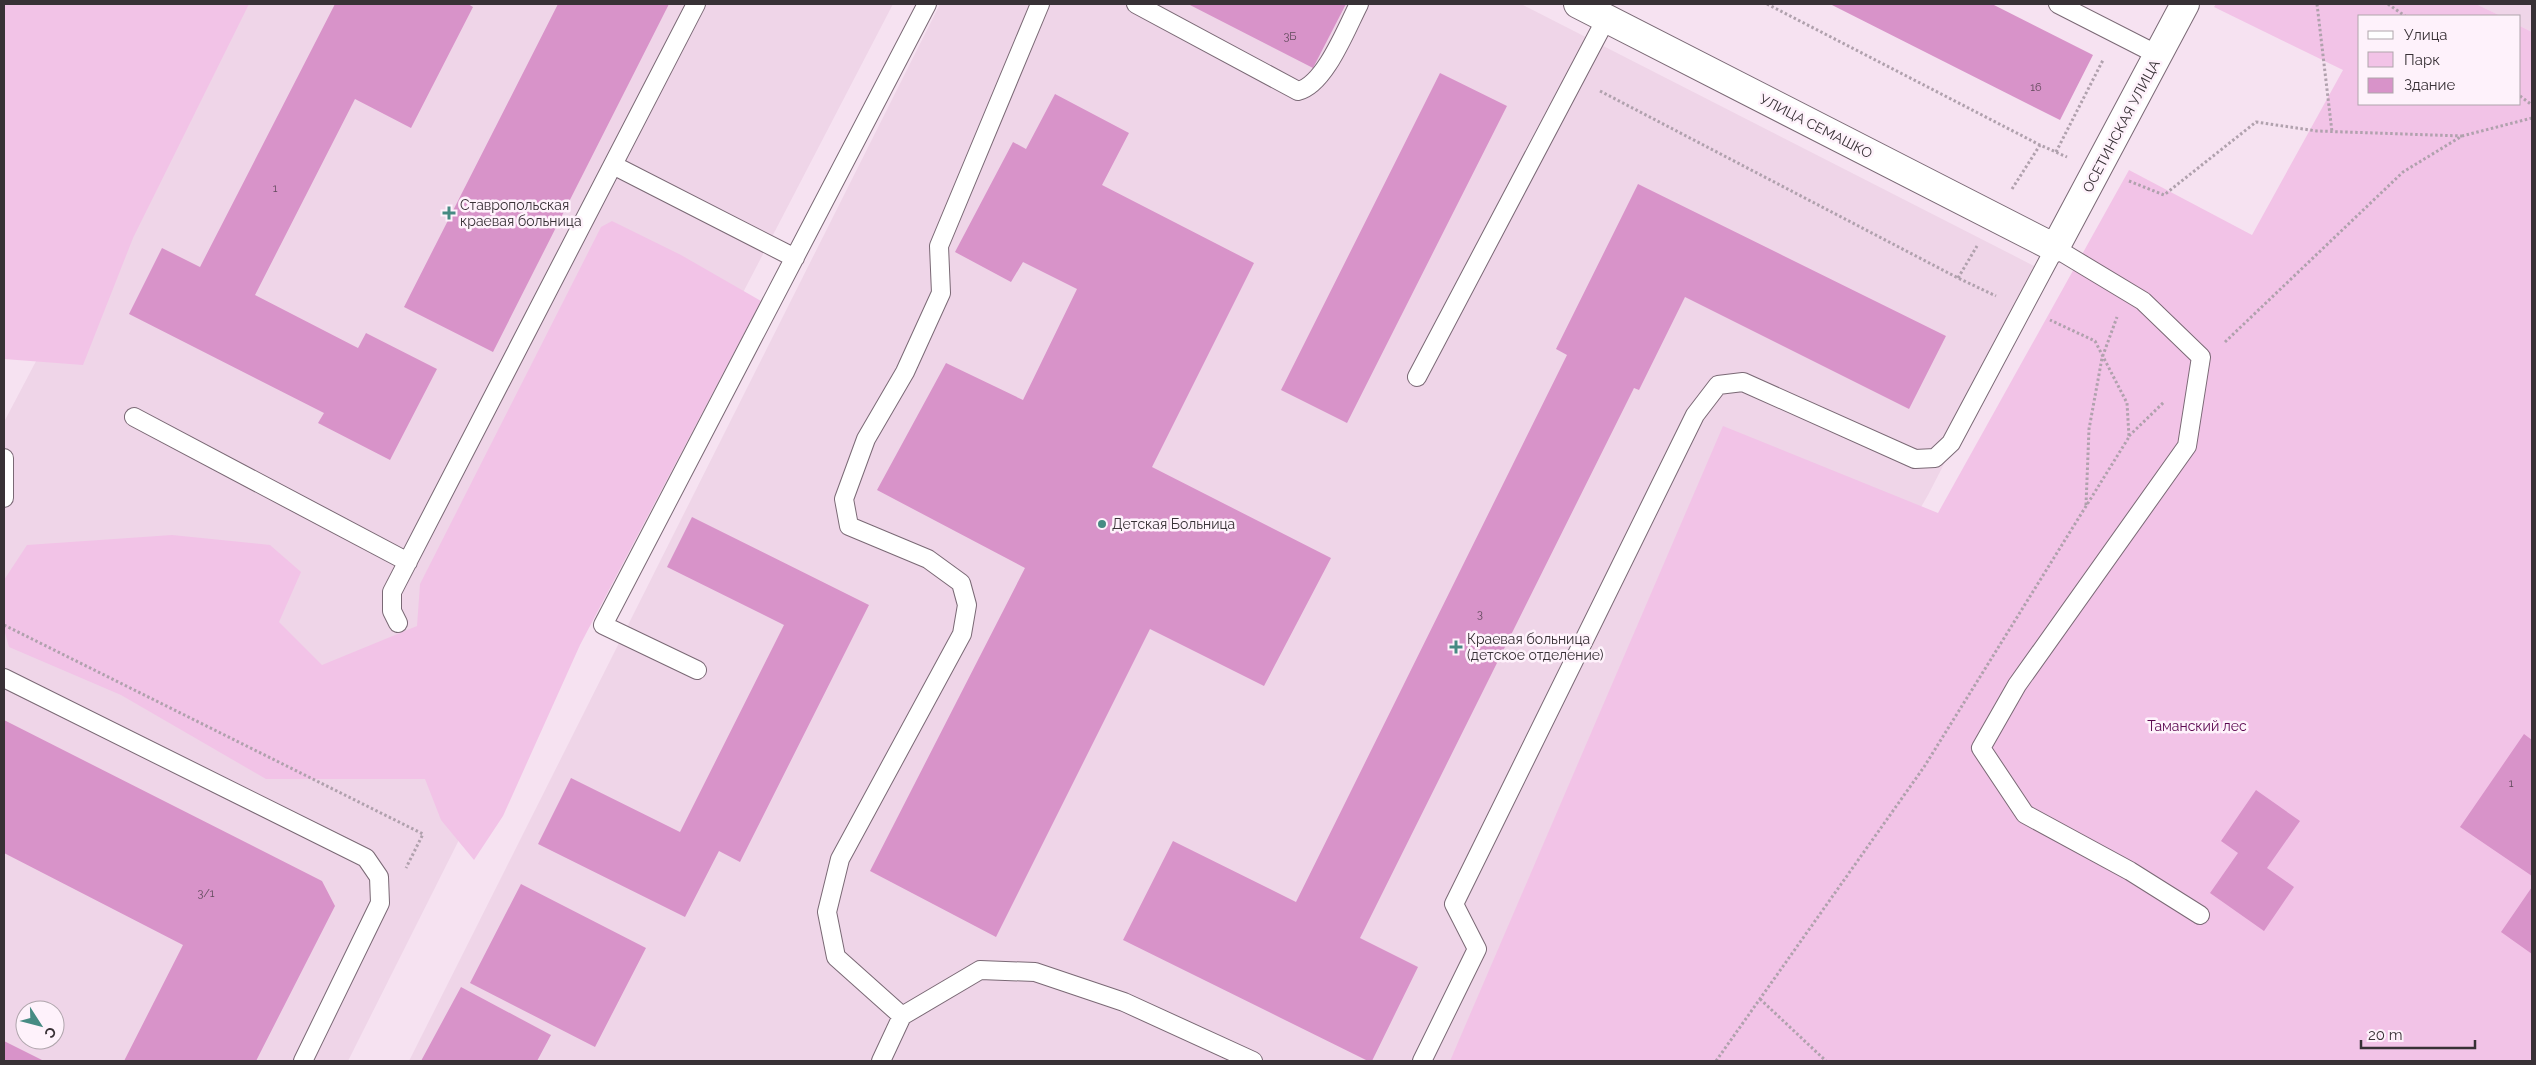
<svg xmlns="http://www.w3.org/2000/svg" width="2536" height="1065" font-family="Raleway,sans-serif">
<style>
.built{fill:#efd5e8;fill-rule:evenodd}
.green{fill:#f2c3e7}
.building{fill:#d893c9}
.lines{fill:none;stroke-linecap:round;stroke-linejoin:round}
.lane-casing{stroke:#7a6975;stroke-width:20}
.street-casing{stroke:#7a6975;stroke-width:30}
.path{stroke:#b0a1ad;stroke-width:3;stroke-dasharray:2.5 2.5;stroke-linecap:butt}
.lane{stroke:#fff;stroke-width:18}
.street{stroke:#fff;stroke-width:28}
.poi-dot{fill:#468b83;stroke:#fef2fb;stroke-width:2}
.labels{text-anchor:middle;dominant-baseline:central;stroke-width:5;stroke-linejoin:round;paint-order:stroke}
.number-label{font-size:11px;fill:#604a5b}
.street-label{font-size:14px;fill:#383136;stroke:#fef2fb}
.poi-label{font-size:14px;fill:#383136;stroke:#fef2fb;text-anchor:start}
.park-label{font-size:14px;fill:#5a064f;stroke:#fef2fb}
</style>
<rect width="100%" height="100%" fill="#f6e2f1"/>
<path class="built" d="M 224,4 L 893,4 L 473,812 L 348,1061 L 4,1061 L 4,422 ZM 25,1010 L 55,1010 L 55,1040 L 25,1040 Z
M 940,4 L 1521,4 L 2044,271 L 1928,495 L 1601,1061 L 409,1061 Z
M 2476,4 L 2532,4 L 2532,32 L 2520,26 L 2520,16 L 2501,16 Z"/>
<path class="green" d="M 4,4 L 249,4 L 133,238 L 83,365 L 4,359 Z
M 2216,4 L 2476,4 L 2501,16 L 2360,16 L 2360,104 L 2520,104 L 2520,26 L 2532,32 L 2532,1061 L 1450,1061 L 1723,426 L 1938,513 L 2129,170 L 2252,235 L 2343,70 L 2214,7 Z
M 612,221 L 681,255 L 761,301 L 580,645 L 503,816 L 474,860 L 441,820 L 425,779 L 266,779 L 121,695 L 9,647 L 4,629 L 4,580 L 27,545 L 172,535 L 270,545 L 301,572 L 279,622 L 322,665 L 417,626 L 420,584 L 601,227 Z"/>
<path class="building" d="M 335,4 L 468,4 L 473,7 L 411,128 L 355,99 L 255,295 L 358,348 L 366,333 L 437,369 L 390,460 L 318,423 L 324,413 L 129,314 L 162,248 L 200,267 Z
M 558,4 L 669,4 L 493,352 L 404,307 Z
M 1188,4 L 1346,4 L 1313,68 Z
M 1830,4 L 1992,4 L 2093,55 L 2060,120 Z
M 1440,73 L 1507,106 L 1347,423 L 1281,390 Z
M 1055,94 L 1129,133 L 1102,185 L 1254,263 L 1152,467 L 1331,558 L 1264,686 L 1150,629 L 996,937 L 870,871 L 1025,568 L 877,490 L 946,363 L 1023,400 L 1077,289 L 1023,262 L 1011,282 L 955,252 L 1013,142 L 1026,149 Z
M 1638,184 L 1946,336 L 1909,409 L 1685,297 L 1639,390 L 1634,388 L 1360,938 L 1418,967 L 1372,1061 L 1368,1061 L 1123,940 L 1173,841 L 1296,902 L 1567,355 L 1556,349 Z
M 692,517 L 869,605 L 740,862 L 719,851 L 685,917 L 538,844 L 571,778 L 680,832 L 784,625 L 667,567 Z
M 4,720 L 322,881 L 335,906 L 256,1061 L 124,1061 L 183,945 L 4,853 Z
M 2524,734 L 2532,740 L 2532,876 L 2460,827 Z
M 2256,790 L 2300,821 L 2267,868 L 2294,887 L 2264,931 L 2210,893 L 2238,853 L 2221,841 Z
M 521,884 L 646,948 L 595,1047 L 470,983 Z
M 2532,887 L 2532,954 L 2501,932 Z
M 461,987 L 551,1035 L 537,1061 L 421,1061 Z
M 4,1041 L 44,1061 L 4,1061 Z"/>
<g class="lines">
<defs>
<path id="lane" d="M 1040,4 L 939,246 L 941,293 L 905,372 L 866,439 L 844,499 L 849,526 L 928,559 L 961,583 L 967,605 L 962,634 L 840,859 L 827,912 L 836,957 L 902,1016 L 980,970 L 1035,972 L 1124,1002 L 1253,1061
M 1136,4 L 1298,91 C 1325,85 1347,27 1359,4
M 2058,4 L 2158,55
M 613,165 L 795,258
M 1417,377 L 1606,19
M 134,417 L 408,562
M 4,458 L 4,498
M 398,623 L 392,611 L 392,592 L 696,4
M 697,670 L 603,625 L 927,4
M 4,678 L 366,858 L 379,877 L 380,903 L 303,1061
M 881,1061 L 902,1016
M 1422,1061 L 1477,949 L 1454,904 L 1695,415 L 1718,385 L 1743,382 L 1915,459 L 1935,458 L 1951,443 L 2055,248 L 2143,301 L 2201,357 L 2187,446 L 2017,685 L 1981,748 L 2025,814 L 2130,871 L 2200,915"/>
<path id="street" d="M 1578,4 L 2055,248 L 2185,4"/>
</defs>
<use href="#lane" class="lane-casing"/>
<use href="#street" class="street-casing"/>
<path class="path" d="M 1767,4 L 2040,145
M 2317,4 L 2332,132
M 2388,4 L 2405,16
M 1600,91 L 1958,278 L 1996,296
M 2520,96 L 2532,105
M 2056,152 L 2103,60
M 2129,181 L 2164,195 L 2256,122 L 2317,131 L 2462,136
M 2012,189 L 2040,145 L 2067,157
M 1958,278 L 1977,246
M 2225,342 L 2403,172 L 2462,136 L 2532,118
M 2129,436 L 2164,402
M 2086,505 L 2089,429 L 2102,358 L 2117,317
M 4,625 L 423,834 L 406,868
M 1760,999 L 1826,1061
M 1716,1061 L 1924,767 L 2129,437 L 2127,403 L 2095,341 L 2050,320"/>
<use href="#lane" class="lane"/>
<use href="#street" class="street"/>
</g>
<g class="poi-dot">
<path d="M446.5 205.5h5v5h5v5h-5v5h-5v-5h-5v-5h5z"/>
<circle cx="1102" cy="524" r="5"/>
<path d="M1453.5 639.5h5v5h5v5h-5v5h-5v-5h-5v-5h5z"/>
</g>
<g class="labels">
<g class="number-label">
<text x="1290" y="36">3Б</text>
<text x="2036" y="87">16</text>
<text x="275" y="188">1</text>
<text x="1480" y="614">3</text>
<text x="2511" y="783">1</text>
<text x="206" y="893">3/1</text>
</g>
<g class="street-label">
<text transform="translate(1816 126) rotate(27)">УЛИЦА СЕМАШКО</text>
<text transform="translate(2121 126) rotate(-62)">ОСЕТИНСКАЯ УЛИЦА</text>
</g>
<g class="poi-label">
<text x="460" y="205">Ставропольская<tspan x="460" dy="16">краевая больница</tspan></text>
<text x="1112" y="524">Детская Больница</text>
<text x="1467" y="639">Краевая больница<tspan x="1467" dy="16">(детское отделение)</tspan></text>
</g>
<g class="park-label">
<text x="2197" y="726">Таманский лес</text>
</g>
</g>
<rect width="2536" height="1065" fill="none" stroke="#383136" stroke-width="10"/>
<rect x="2358" y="15" width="162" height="90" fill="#fef2fb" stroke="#afa5ac"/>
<rect x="2368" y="31" width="25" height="8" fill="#ffffff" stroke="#afa5ac"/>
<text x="2404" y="40" font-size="15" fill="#383136">Улица</text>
<rect x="2368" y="52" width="25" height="15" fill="#f2c3e7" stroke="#afa5ac"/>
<text x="2404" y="65" font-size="15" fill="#383136">Парк</text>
<rect x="2368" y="78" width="25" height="15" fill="#d893c9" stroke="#afa5ac"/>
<text x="2404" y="90" font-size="15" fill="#383136">Здание</text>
<g transform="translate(40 1025) rotate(126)"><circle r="24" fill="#fef2fb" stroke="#afa5ac"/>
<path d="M0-4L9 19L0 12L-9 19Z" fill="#468b83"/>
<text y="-8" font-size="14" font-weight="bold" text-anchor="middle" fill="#383136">С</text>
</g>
<path d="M2361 1040v8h114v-8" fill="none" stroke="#383136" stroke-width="2.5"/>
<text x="2368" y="1040" font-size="15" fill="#383136" stroke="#fef2fb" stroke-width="4" paint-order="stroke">20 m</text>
</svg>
